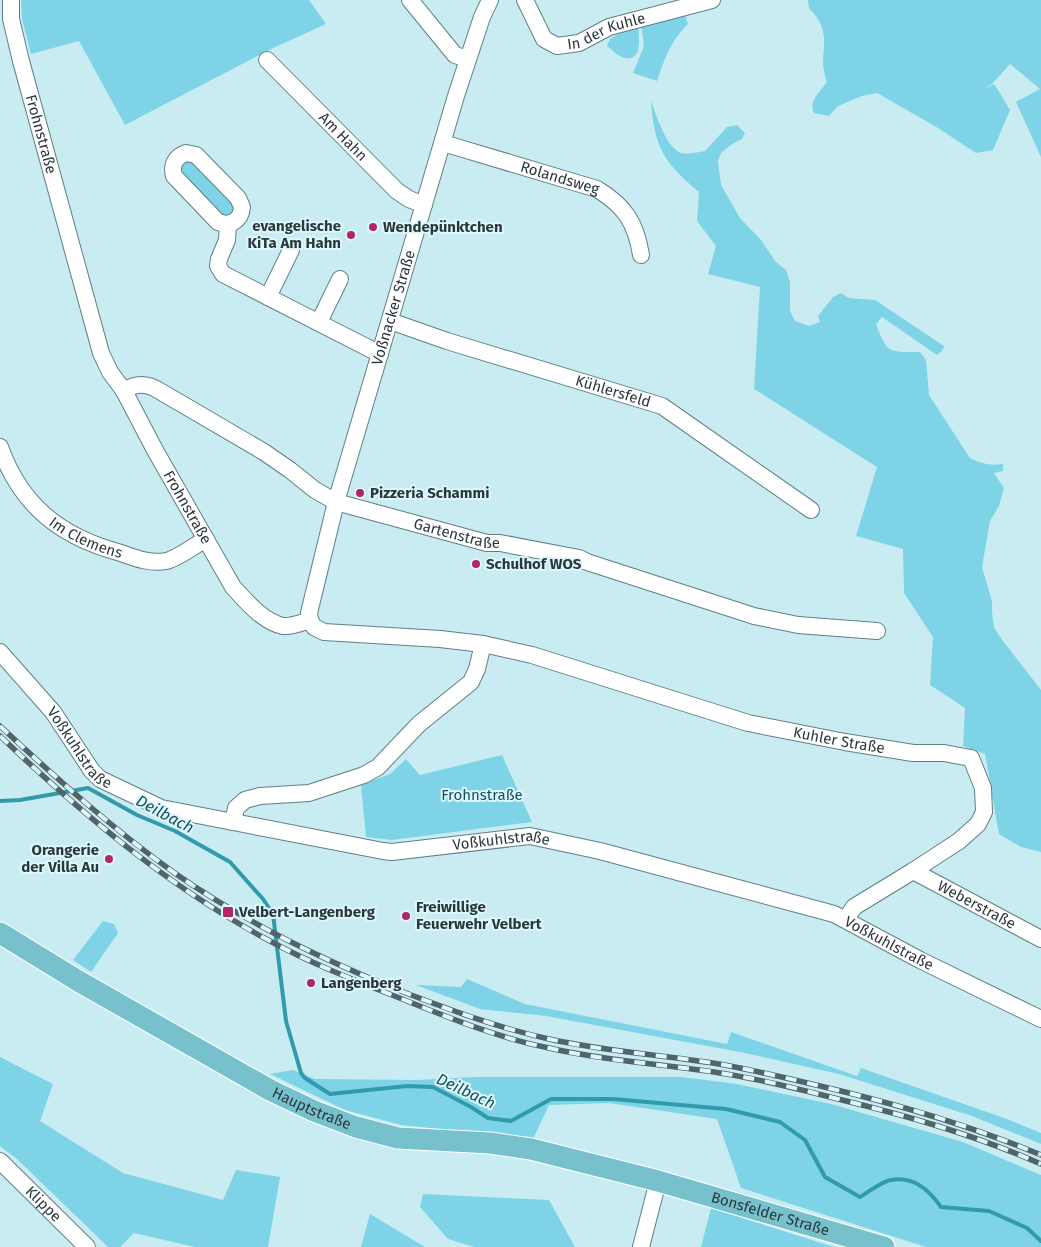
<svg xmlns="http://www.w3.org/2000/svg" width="1041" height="1247" font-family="'Fira Sans',sans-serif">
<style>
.green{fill:#7ed4e6}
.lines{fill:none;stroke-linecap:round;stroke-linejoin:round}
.stream{stroke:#329aad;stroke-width:4}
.minor-casing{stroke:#5f7f85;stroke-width:18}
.major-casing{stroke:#fff;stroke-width:23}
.minor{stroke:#fff;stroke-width:16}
.major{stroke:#77c1cd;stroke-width:21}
.rail-casing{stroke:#516468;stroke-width:5.5}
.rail{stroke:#dcf8fe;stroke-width:4;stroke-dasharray:11;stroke-linecap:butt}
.poi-dot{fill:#b3265f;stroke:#dcf8fe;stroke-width:2}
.labels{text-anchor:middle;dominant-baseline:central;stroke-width:4;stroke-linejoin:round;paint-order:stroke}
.street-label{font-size:15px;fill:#2b383b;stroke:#dcf8fe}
.poi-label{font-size:15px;font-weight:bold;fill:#2b383b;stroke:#dcf8fe;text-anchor:start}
.park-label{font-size:15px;fill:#144f59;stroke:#dcf8fe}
.water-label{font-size:16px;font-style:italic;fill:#18515c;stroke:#dcf8fe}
</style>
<rect width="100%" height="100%" fill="#c9ecf3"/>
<path class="green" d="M 21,0 L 309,0 L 326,24 L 271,49 L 125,125 L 79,41 L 31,54 L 22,19 Z
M 808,0 L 1041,0 L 1041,157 L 1016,102 L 1040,89 L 1010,64 L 993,83 L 984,89 L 994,84 L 1003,98 L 1010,110 L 993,150 L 976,153 L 938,128 L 877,93 L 862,96 L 838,106 L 829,116 L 814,113 C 808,101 820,92 827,82 C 815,51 837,37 809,8 Z
M 684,12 L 688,24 C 670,42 665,58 657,81 L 633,73 L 644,46 L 641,23 Z
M 638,27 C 640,39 642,67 620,56 C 615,54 612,49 607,46 L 610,39 L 618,34 Z
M 651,101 C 657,116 665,146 681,153 C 687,155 699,152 705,151 L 727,127 L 737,125 L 745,133 L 742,139 L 732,144 L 721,153 L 718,161 L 721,185 L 740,218 L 761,240 L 775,261 L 786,270 L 790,282 L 790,311 L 795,321 L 809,326 L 820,322 L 818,316 L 833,297 L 841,293 L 849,298 L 875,300 L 944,346 L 942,351 L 937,355 L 882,317 L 876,324 C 887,354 889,352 920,352 L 926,360 L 929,395 L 970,458 C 981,464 991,466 1003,464 L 1003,471 L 994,473 L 1004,488 L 999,506 L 990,521 L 982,567 L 992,601 L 992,612 L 994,628 L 1003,641 L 1041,690 L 1041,852 L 1021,847 L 999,834 L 985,754 L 963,746 L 965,708 L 930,685 L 933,637 L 904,593 L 903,549 L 856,536 L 877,467 L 754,389 L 760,287 L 708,274 L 716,246 L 697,221 L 699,192 C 664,163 654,147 651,101 Z
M 194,160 L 237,209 L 224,219 L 179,175 L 181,161 Z
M 502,755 L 532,822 L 392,840 L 366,837 L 361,785 L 390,774 L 406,759 L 420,775 Z
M 103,921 L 114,924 L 118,933 L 91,972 L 73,960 Z
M 467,979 L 525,1004 L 727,1044 L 731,1032 L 857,1076 L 861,1068 L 1007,1119 L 1041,1133 L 1041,1144 L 972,1116 L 839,1074 L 745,1053 L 546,1016 L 480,1009 L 416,985 L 461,987 Z
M 0,1057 L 53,1084 L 40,1121 L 123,1173 L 223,1200 L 236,1170 L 280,1177 L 268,1247 L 195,1247 L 134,1233 L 120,1247 L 108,1247 L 17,1159 L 0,1146 Z
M 293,1070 L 315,1079 L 417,1080 L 476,1077 L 682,1077 L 737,1084 L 831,1104 L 963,1142 L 1041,1175 L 1041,1247 L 926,1247 L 741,1188 L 717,1119 L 609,1103 L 549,1105 L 533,1139 L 401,1125 L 345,1110 L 270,1074 Z
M 423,1194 L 549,1200 L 575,1247 L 474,1247 L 448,1239 L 420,1207 Z
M 711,1208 L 834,1247 L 701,1247 Z
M 370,1214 L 425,1247 L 361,1247 Z"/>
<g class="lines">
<path class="stream" d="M 0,801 L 20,800 L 88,788 L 137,815 L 175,831 L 230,862 L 263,899 L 273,914 L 286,1021 L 301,1073 L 305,1078 L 330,1094 L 407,1086 L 433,1087 L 471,1107 L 488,1118 L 511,1121 L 551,1099 L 613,1099 L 726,1109 L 780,1122 L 805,1140 L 825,1177 L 860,1197 C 868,1192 883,1181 891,1180 C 914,1176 929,1190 941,1207 L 989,1211 L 1027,1228 L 1041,1241"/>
<defs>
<g id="minor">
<path id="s1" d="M 11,0 L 11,19 L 21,61 L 101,353 L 110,372 L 124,391 L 156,452 L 233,587 C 246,601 263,622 283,626 C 292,627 301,623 310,620"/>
<path d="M 410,0 L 455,55 L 468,59"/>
<path id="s2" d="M 525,0 L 544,39 L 557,46 L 579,43 L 609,27 L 712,0"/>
<path id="s3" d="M 267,60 L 397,191 L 409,199 L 424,205"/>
<path id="s4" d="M 443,143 L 597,189 C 625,206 636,223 641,255"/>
<path d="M 186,153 L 196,155 L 238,198 L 242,207 C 241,220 231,227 218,222 L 174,176 C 171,165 175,157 186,153 Z"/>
<path d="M 228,224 L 227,240 L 219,259 L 218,266 L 223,274 L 380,354"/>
<path d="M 268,297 L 291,250"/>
<path id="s5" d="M 390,321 L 447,341 L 662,406 L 811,510"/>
<path d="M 319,322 L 340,279"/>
<path id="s6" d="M 124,391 C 136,383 146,383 158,390 L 264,452 L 290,470 L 315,490 L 336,502 L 487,543 L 500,543 L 579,558 L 587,562 L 754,616 L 798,625 L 877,631"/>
<path id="s7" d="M 0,447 C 21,506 61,537 121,553 C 135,558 150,564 166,561 C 177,559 195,545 206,539"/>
<path id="s8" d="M 310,620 L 314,627 L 324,632 L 440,639 L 483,644 L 532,655 L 748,723 L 845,742 L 913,753 L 944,753 L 971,758 L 983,788 L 984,812 L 978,824 L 959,841 L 913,871 L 854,907 L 846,919"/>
<path id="s9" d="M 310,620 L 309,613 L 336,502 L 456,96 L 482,17 L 490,0"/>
<path id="s10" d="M 0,652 L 53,712 L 92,771 L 100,779 L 161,808 L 383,851 L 392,852 L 530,836 L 600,851 L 834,914 L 920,960 L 1041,1019"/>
<path d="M 233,822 L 236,808 L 245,800 L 260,796 L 309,793 L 364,775 L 378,767 L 419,724 L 471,682 L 477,669 L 483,644"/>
<path id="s11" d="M 913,871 L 1041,939"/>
<path id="s12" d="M 0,1161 L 87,1247"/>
<path d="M 641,1247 L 658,1181"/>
</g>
<g id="major">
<path id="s13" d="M 0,933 L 80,982 L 270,1090 L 314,1111 L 356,1127 L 398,1138 L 490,1143 L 531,1149 L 658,1181 L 884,1247"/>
</g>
</defs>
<use href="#minor" class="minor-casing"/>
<use href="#major" class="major-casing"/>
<use href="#minor" class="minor"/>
<use href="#major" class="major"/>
<defs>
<path id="rail" d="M 0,726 C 56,778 114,830 176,874 C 250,925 323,960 406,993 C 453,1011 499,1028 549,1039 C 607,1052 667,1055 725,1065 C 767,1073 808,1083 849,1093 C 917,1110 976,1128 1041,1155
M 0,736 C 82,814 170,888 270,941 C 312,964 357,981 402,999 C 450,1018 498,1038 549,1048 C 605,1061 663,1064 720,1073 C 760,1079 799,1089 838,1099 C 908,1116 975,1135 1041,1164"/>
</defs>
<use href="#rail" class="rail-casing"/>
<use href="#rail" class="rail"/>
</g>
<g class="poi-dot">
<circle cx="373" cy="227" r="5"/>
<circle cx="351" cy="235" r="5"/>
<circle cx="360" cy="493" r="5"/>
<circle cx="476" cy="564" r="5"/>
<circle cx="109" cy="859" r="5"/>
<rect x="222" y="906" width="12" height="12" rx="2.5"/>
<circle cx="406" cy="916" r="5"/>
<circle cx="311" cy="983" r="5"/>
</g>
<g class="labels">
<g class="street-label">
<text stroke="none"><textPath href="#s2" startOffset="110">In der Kuhle</textPath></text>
<text stroke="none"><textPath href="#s1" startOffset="138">Frohnstraße</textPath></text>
<text stroke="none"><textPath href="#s3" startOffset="108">Am Hahn</textPath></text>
<text stroke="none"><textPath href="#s4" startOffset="122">Rolandsweg</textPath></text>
<text stroke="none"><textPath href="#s9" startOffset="324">Voßnacker Straße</textPath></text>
<text stroke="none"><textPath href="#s5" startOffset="234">Kühlersfeld</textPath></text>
<text stroke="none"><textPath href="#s1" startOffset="542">Frohnstraße</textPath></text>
<text stroke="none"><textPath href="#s6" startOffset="372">Gartenstraße</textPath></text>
<text stroke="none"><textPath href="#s7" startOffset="130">Im Clemens</textPath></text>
<text stroke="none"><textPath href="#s8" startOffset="548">Kuhler Straße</textPath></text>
<text stroke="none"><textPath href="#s10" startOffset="125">Voßkuhlstraße</textPath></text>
<text stroke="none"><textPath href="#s10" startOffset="575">Voßkuhlstraße</textPath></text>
<text stroke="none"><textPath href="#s11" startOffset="72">Weberstraße</textPath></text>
<text stroke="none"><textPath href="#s10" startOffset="980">Voßkuhlstraße</textPath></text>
<text stroke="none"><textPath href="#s13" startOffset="358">Hauptstraße</textPath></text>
<text stroke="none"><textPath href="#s12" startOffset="61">Klippe</textPath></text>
<text stroke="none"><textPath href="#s13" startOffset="831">Bonsfelder Straße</textPath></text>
</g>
<g class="poi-label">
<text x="341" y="226" text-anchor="end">evangelische<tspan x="341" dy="17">KiTa Am Hahn</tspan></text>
<text x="383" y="227">Wendepünktchen</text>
<text x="370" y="493">Pizzeria Schammi</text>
<text x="486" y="564">Schulhof WOS</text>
<text x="99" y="850" text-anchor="end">Orangerie<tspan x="99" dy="17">der Villa Au</tspan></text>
<text x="416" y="907">Freiwillige<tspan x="416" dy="17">Feuerwehr Velbert</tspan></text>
<text x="239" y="912">Velbert-Langenberg</text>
<text x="321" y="983">Langenberg</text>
</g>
<g class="park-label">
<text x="482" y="795">Frohnstraße</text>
</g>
<g class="water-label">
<text transform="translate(165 814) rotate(28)">Deilbach</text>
<text transform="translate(466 1091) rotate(25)">Deilbach</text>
</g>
</g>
</svg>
